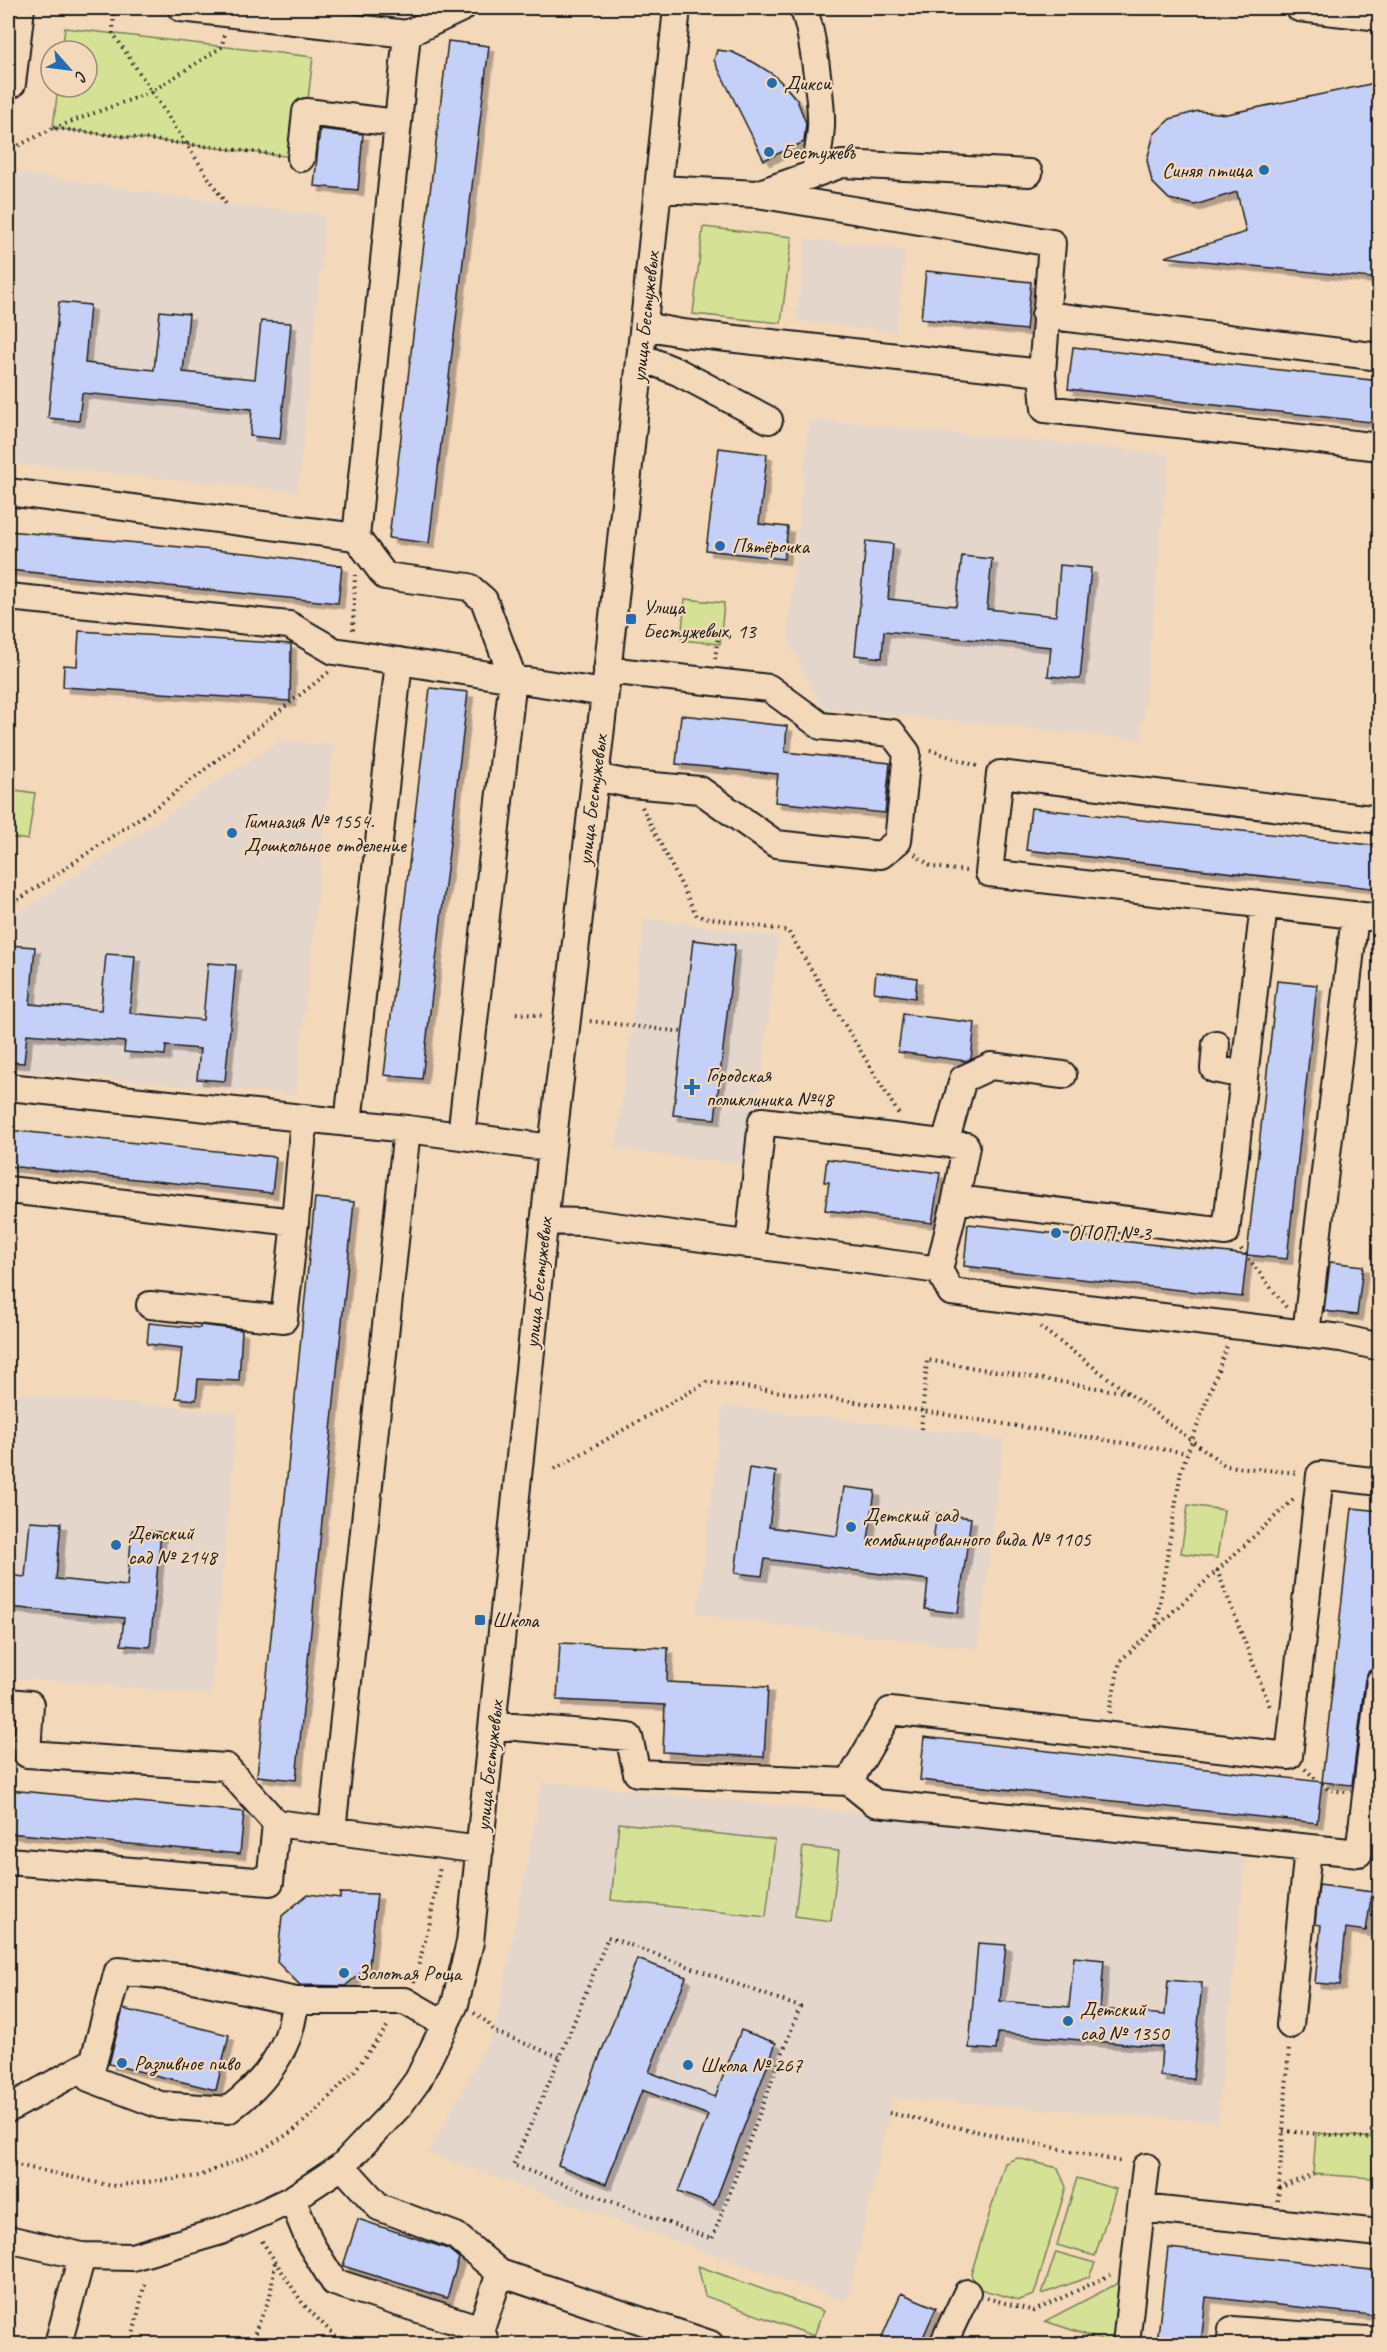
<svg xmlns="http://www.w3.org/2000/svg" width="1387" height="2352" font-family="Caveat,sans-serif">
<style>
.built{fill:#e5d6cc}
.green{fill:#d5e296;stroke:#787f59;stroke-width:1.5}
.building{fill:#c4d0f7;stroke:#1c1c1c;stroke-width:1.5;filter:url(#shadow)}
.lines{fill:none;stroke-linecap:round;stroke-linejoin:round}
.minor-casing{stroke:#1c1c1c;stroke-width:30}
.path{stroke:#1c1c1c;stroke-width:4;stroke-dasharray:1.5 4.5;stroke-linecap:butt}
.minor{stroke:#f3d8ba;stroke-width:26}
.poi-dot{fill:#1f6fb2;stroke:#f3d8ba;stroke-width:2}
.labels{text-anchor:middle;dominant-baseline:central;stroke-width:4.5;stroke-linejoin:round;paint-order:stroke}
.poi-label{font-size:21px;fill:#1c1c1c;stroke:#f3d8ba;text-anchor:start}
.street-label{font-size:21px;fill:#1c1c1c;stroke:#f3d8ba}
</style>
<defs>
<filter id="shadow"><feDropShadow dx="5.5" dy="5.5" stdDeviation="0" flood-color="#0004"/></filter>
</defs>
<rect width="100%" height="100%" fill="#f3d8ba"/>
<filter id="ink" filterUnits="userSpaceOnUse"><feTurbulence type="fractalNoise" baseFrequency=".0167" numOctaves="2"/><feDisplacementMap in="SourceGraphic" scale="12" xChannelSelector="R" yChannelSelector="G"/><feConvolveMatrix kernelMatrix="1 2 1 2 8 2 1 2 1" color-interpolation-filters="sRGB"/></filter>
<g filter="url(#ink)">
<path class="built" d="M 8,171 L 226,204 L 326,215 L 298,492 L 8,463 Z
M 806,239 L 906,250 L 896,332 L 796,321 Z
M 809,419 L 1169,454 L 1141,740 L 822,708 L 787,639 Z
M 280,740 L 334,745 L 296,1095 L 8,1070 L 8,920 Z
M 645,919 L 779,936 L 750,1165 L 616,1149 Z
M 8,1393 L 238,1413 L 211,1695 L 8,1677 Z
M 723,1405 L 1004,1439 L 978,1649 L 697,1615 Z
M 542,1782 L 900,1817 L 1246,1854 L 1218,2122 L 893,2098 L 847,2302 L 428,2153 L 495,2031 Z"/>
<path class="green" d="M 65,28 L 313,57 L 301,158 L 53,128 L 58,87 L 87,87 L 87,51 L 62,51 Z
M 703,227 L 792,237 L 781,323 L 693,314 Z
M 685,599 L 724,603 L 720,644 L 681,640 Z
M 8,789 L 35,793 L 28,840 L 8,837 Z
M 1188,1505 L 1224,1510 L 1217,1558 L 1181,1553 Z
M 619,1823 L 775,1840 L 766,1917 L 611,1900 Z
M 803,1847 L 839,1851 L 831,1921 L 795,1916 Z
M 1316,2133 L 1375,2138 L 1372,2178 L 1313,2174 Z
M 1017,2158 L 1058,2168 L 1066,2187 L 1034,2295 L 1019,2300 L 976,2288 L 971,2274 L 1005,2163 Z
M 1077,2178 L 1116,2189 L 1095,2256 L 1057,2245 Z
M 1056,2252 L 1095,2263 L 1089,2277 L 1042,2294 Z
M 698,2266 L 823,2311 L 814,2336 L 705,2296 Z
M 1124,2280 L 1114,2344 L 1045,2321 Z"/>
<path class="building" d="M 448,41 L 489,46 L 429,543 L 389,538 Z
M 717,50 L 732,52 L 755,63 L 774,75 L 784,85 L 797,100 L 806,123 L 804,142 L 764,160 L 714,60 Z
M 1380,82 L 1380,279 L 1165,257 L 1246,232 L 1237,192 L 1195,205 L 1169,199 L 1152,182 L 1147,160 L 1154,134 L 1170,119 L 1198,111 L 1227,114 Z
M 320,129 L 363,134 L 358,190 L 314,186 Z
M 926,271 L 1031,282 L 1026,330 L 921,319 Z
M 59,302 L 90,305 L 85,363 L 154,370 L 160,311 L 189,314 L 183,372 L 255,379 L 261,321 L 291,323 L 280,439 L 250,436 L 252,409 L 82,393 L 79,421 L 48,418 Z
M 1073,347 L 1380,381 L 1380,423 L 1068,389 Z
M 719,448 L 767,454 L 759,524 L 788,527 L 784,559 L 706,550 Z
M 8,531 L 256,554 L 342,566 L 338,603 L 8,570 Z
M 866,541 L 893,544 L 888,599 L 956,606 L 962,556 L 992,559 L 987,609 L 1056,616 L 1060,565 L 1091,568 L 1080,679 L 1048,676 L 1051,647 L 884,631 L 882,658 L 855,655 Z
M 79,631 L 291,644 L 290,701 L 63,687 L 64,665 L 77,666 Z
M 430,688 L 468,692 L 422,1079 L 384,1075 Z
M 681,715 L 787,726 L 785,752 L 890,763 L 885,813 L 775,802 L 778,774 L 676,764 Z
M 1031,808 L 1380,846 L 1380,889 L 1026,850 Z
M 693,940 L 735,945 L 715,1119 L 673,1115 Z
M 8,945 L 35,947 L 30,1004 L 101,1010 L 106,954 L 135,956 L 130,1013 L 203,1020 L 208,963 L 236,965 L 225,1081 L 197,1079 L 200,1049 L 166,1046 L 165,1055 L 124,1052 L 125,1042 L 27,1034 L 24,1063 L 8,1062 Z
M 876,972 L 917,978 L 915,998 L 874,992 Z
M 1277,981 L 1317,985 L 1287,1259 L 1247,1255 Z
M 903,1014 L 975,1023 L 971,1059 L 966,1061 L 898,1052 Z
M 8,1130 L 276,1157 L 272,1193 L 8,1166 Z
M 827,1159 L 940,1173 L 932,1223 L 825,1210 L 829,1182 L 824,1182 Z
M 315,1198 L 354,1202 L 296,1780 L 257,1776 Z
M 968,1224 L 1247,1255 L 1242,1297 L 964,1266 Z
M 1330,1262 L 1363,1266 L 1357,1315 L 1324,1311 Z
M 149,1323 L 200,1328 L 200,1325 L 242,1330 L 239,1381 L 198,1379 L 196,1400 L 176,1398 L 182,1348 L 147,1344 Z
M 749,1468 L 776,1472 L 769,1527 L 837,1536 L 844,1487 L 875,1491 L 868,1540 L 932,1548 L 937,1513 L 971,1518 L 958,1613 L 925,1609 L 928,1580 L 765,1559 L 762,1576 L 735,1573 Z
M 1352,1508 L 1380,1511 L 1380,1630 L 1375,1667 L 1368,1672 L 1365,1679 L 1352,1785 L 1322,1782 L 1317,1823 L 920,1780 L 924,1737 L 1322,1782 Z
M 30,1521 L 61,1523 L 56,1579 L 127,1586 L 132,1530 L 161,1532 L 150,1647 L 121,1645 L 124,1618 L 8,1607 L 8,1575 L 25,1577 Z
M 560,1643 L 668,1648 L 667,1682 L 768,1687 L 764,1757 L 663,1752 L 665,1705 L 557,1700 Z
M 9,1790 L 244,1812 L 240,1854 L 8,1833 Z
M 1319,1885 L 1372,1892 L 1366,1931 L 1346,1928 L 1340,1985 L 1315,1983 L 1321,1925 L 1315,1924 Z
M 340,1893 L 377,1894 L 369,1966 L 345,1986 L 300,1985 L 277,1962 L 282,1916 L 308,1894 L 340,1898 Z
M 978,1943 L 1006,1945 L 1000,2001 L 1069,2007 L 1074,1957 L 1104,1960 L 1100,2009 L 1165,2015 L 1168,1980 L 1202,1983 L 1193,2079 L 1160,2076 L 1162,2047 L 998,2033 L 996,2050 L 969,2048 Z
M 637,1959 L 686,1977 L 649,2072 L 715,2097 L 741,2030 L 776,2043 L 714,2205 L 678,2192 L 708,2115 L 642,2090 L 606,2184 L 558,2165 Z
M 123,2009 L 229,2035 L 216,2090 L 109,2064 Z
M 358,2219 L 448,2249 L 459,2258 L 447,2298 L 343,2266 Z
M 1168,2248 L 1380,2271 L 1380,2316 L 1206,2297 L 1201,2344 L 1157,2344 Z
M 901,2293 L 936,2308 L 920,2344 L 879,2344 Z"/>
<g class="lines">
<defs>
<path id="minor" d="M 181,8 L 407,34 L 462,8
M 802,8 C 812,18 822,109 821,127 C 820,142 817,158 815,173
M 1299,8 L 1380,17
M 8,84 L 12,84 L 21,8
M 301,158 L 306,112 L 397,123
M 659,189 L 757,194 L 1052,243 L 1042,373
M 760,193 L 842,164 L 1029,173
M 1045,315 L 1380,357
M 644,326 L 682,333 L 1042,373 L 1045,409 L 1380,447
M 641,357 L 678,372 L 769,420
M 8,492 L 356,537 L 385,576 L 469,587 L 484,600 L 513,678 L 461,1136
M 356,537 L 407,34
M 8,597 L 289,625 L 334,651 L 605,693
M 595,777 L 630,784 L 700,790 L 776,844 L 881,855 L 898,841 L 907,753 L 892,733 L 821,726 L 769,688 L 607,670
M 1380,820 L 1000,774 L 989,873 L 1380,918
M 1216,1044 L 1214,1069 L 1244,1075
M 8,1087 L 407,1129 L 552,1148
M 348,1123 L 399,661
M 945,1143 L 963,1079 L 991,1066 L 1063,1075
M 8,1190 L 295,1222 L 304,1119
M 544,1221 L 584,1222 L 939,1270 L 951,1292 L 1341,1338 L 1380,1347
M 749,1245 L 762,1121 L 966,1146 L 956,1199
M 939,1270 L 956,1199 L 1226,1232 L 1264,905
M 150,1305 L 284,1319 L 295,1222
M 1306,1334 L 1355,915
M 8,1702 L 30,1704 L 27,1754 L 226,1767 L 276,1823 L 480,1850
M 493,1725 L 629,1737 L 637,1773 L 849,1782 L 875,1803 L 1359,1853 L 1380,1681
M 849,1782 L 890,1711 L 1289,1756 L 1320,1475 L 1380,1482
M 332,1831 L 407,1129
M 8,1861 L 270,1882 L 276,1823
M 296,2001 C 293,2013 292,2026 287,2038 C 275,2068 254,2091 228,2110 L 160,2105 L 89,2078 L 118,1971 L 188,1978 L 296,2001 L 405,2001 L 445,2024
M 1290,2025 L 1308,1849
M 8,2109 L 93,2062
M 342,2166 L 379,2207 L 456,2236 L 500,2273
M 292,2199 L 311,2245 L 334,2282 L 481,2329 L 486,2344
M 1141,2208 L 1146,2167
M 8,2239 L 82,2256 L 132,2257 L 221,2231 L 267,2211 L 292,2199 L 342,2166 L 399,2106 L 418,2080 L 455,2004 L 470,1942 L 475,1892 L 552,1148 L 605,693 L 677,8
M 481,2329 L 500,2273 L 710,2344
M 58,2344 L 82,2256
M 943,2344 L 967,2293
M 1126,2344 L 1141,2208 L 1380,2233
M 1230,2344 L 1232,2330 L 1380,2341"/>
</defs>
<use href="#minor" class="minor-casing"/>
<path class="path" d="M 114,8 L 113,33 L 226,204
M 54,128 L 151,92 L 222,47 L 224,35
M 8,151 L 53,128 L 279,155
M 353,630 L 355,575
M 715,659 L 719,629
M 930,750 L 980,767
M 642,807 L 697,916 L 788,931 L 900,1116
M 915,854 L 932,867 L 966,871
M 8,907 L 166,800 L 329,672
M 516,1013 L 545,1016
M 590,1021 L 683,1032
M 1241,1249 L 1286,1307
M 1040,1327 L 1226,1466 L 1298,1473
M 921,1429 L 927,1360 L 1128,1393
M 555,1469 L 707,1382 L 923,1411 L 1187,1453
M 1217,1570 L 1270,1707
M 1156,1626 L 1181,1470 L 1227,1346
M 1109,1713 L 1120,1661 L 1295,1498
M 1305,1769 L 1318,1781
M 1322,1784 L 1329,1790 L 1345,1792
M 608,1937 L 800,2007 L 712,2239 L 513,2165 L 560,2057 Z
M 414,1982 L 429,1926 L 440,1867
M 474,2013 L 487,2022 L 495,2032 L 560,2057
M 889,2113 L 1123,2162
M 1283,2131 L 1380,2139
M 8,2163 L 112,2186 L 200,2176 L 263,2149 L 293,2131 L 317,2110 L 356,2069 L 389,2024
M 1279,2188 L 1313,2174
M 1278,2201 L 1289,2047
M 262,2241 L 303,2304 L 343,2344
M 987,2298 L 1034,2311 L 1110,2275
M 131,2344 L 145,2282
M 250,2344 L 270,2297 L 275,2262"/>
<use href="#minor" class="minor"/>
</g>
</g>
<g class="poi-dot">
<circle cx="772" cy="83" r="6"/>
<circle cx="769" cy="152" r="6"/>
<circle cx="1264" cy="170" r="6"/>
<circle cx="720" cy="546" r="6"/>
<rect x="625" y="613" width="12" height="12" rx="3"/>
<circle cx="232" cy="833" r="6"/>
<path d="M689 1078h6v6h6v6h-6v6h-6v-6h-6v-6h6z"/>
<circle cx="1056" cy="1233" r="6"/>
<circle cx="851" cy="1527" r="6"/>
<circle cx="116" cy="1545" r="6"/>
<rect x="474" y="1614" width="12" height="12" rx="3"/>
<circle cx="344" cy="1973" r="6"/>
<circle cx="1068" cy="2021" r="6"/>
<circle cx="122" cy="2063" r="6"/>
<circle cx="688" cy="2065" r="6"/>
</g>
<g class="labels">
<g class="poi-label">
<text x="784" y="83">Дикси</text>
<text x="781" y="152">Бестужевъ</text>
<text x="1252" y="170" text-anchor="end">Синяя птица</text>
<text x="732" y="546">Пятёрочка</text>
<text x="643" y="607">Улица<tspan x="643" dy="24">Бестужевых, 13</tspan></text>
<text x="244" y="821">Гимназия № 1554.<tspan x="244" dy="24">Дошкольное отделение</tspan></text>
<text x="706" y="1075">Городская<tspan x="706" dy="24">поликлиника №48</tspan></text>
<text x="1068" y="1233">ОПОП № 3</text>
<text x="863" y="1515">Детский сад<tspan x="863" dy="24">комбинированного вида № 1105</tspan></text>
<text x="128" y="1533">Детский<tspan x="128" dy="24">сад № 2148</tspan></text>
<text x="492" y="1620">Школа</text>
<text x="356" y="1973">Золотая Роща</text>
<text x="1080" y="2009">Детский<tspan x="1080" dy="24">сад № 1350</tspan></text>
<text x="134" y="2063">Разливное пиво</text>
<text x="700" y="2065">Школа № 267</text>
</g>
<g class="street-label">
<text transform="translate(645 317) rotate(-84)">улица Бестужевых</text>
<text transform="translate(592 800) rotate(-83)">улица Бестужевых</text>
<text transform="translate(538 1283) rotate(-84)">улица Бестужевых</text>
<text transform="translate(489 1766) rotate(-84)">улица Бестужевых</text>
</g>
</g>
<rect width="1387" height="2352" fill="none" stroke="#f3d8ba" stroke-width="30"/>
<rect x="15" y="15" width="1357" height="2322" fill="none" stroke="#1c1c1c" stroke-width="2" filter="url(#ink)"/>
<g transform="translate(69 69) rotate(118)"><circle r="28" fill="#f3d8ba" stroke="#9d8d7b" stroke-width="1.5"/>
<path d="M0-4.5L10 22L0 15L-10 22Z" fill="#1f6fb2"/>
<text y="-9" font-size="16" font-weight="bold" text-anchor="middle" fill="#1c1c1c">С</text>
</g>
</svg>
